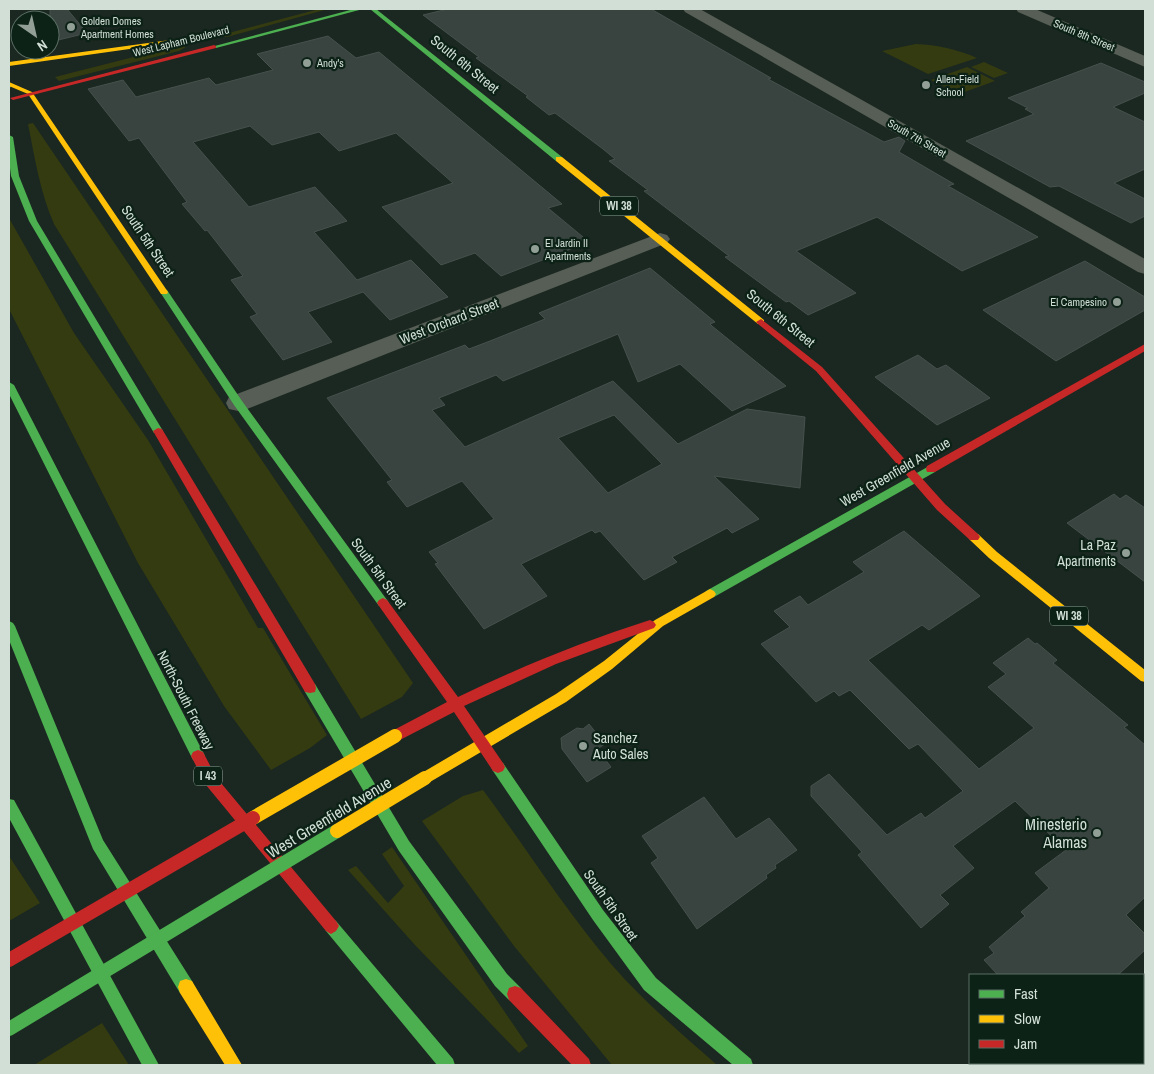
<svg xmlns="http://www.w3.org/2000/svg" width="1154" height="1074" font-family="'Archivo Narrow',sans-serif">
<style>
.green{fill:#343b10}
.building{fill:#394440;stroke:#46514d;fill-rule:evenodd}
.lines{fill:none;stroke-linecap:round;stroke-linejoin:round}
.street{fill:#565e55;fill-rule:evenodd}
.fast{fill:#4caf50;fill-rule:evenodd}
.slow{fill:#ffc107;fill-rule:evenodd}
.jam{fill:#c62828;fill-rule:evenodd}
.fast-bridge{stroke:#4caf50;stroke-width:14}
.slow-bridge{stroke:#ffc107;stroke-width:14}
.jam-bridge{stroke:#c62828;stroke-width:14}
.poi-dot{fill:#919f97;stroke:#0c2217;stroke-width:2}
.labels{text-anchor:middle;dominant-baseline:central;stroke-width:4.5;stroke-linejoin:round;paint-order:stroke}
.far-poi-label{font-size:11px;fill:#d1dfd7;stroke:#0c2217;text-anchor:start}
.far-street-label{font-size:11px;fill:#d1dfd7;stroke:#0c2217}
.shield{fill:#0c2217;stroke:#96a69d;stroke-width:1}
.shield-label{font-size:12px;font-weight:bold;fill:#d1dfd7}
.street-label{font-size:14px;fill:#d1dfd7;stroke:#0c2217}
.poi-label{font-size:14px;fill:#d1dfd7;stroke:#0c2217;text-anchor:end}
.near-street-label{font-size:16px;fill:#d1dfd7;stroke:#0c2217}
.near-poi-label{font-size:16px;fill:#d1dfd7;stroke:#0c2217;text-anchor:end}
</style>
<rect width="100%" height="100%" fill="#1b2721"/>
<path class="green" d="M 319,9 L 328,9 L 227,37 L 217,36 Z
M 916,44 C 937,45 957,49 977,58 L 928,74 L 882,51 Z
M 184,46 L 186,47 L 179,51 L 59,81 L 55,77 L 173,47 Z
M 984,62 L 1008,73 L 994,78 L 971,67 Z
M 967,67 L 995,81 L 959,94 L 931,80 Z
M 33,123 L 413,683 L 402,697 L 361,719 L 54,224 C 40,192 35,159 28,124 Z
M 9,218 L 74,333 L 148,440 L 258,628 L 263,628 L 327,735 L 310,748 L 271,770 L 224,706 L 138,563 L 9,309 Z
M 483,790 C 526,848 565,910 612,965 C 644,1002 681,1033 717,1065 L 612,1065 L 514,946 L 422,821 L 463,796 Z
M 392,847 L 528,1046 L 519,1053 L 415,945 L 348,870 L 356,866 L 388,903 L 404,886 L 382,854 Z
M 9,856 L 40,903 L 9,921 Z
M 102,1023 L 129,1065 L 34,1065 Z"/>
<path class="building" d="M 50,9 L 67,9 L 87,33 L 50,42 Z
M 448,9 L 651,9 L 771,78 L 768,79 L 884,142 L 899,137 L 905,141 L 899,152 L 954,184 L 948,186 L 1038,237 L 962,271 L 877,217 L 796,251 L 856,293 L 808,315 L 789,301 L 786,302 L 725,257 L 729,256 L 644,191 L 648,190 L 609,161 L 615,159 L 603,149 L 555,113 L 549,115 L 526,97 L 528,96 L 476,58 L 479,57 L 423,15 Z
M 328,36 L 356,58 L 379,52 L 562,204 L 548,208 L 589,242 L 501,276 L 475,253 L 441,265 L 382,207 L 453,183 L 396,133 L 339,151 L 319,132 L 272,145 L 250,126 L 193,142 L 249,207 L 315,187 L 347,221 L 314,232 L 357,280 L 411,260 L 448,297 L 390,320 L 363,292 L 308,312 L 332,342 L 283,360 L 250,317 L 257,314 L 231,280 L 243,276 L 207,230 L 205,231 L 182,204 L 187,202 L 139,138 L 129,141 L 88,89 L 123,80 L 136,97 L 209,78 L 216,85 L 273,70 L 257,54 Z
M 1101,63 L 1145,82 L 1145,93 L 1113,107 L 1145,122 L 1145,169 L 1114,183 L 1145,199 L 1145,216 L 1131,223 L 1059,186 L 1050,187 L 966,141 L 1034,114 L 1025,109 L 1028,108 L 1008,98 Z
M 1085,261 L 1145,297 L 1145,310 L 1056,361 L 983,310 Z
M 650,268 L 715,322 L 710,324 L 712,326 L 786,386 L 732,411 L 680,364 L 638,382 L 618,334 L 503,381 L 496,375 L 439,398 L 445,405 L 432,410 L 465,447 L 613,381 L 678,444 L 747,409 L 805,417 L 800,488 L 714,476 L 759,519 L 732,533 L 727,528 L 672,557 L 677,562 L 644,580 L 600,531 L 595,533 L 592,530 L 521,564 L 547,596 L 484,629 L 435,564 L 438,563 L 429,552 L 494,519 L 462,481 L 407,507 L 387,482 L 392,480 L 327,398 L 465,345 L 469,349 L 490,341 L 545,319 L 539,313 ZM 614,415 L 662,464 L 608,493 L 558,438 Z
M 918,355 L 937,369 L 946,365 L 990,398 L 937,425 L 875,377 Z
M 1114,494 L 1120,499 L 1126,495 L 1145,508 L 1145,582 L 1067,523 Z
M 904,531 L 980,596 L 929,630 L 922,625 L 868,660 L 979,769 L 1034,728 L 988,687 L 1006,674 L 993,663 L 1028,638 L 1035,644 L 1037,643 L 1057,660 L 1053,663 L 1128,725 L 1124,727 L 1145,745 L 1145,897 L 1126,915 L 1145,934 L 1145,950 L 1118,975 L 998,975 L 984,960 L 994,953 L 989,947 L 1025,916 L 1021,912 L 1049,888 L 1035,873 L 1066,850 L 1015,801 L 953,846 L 974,868 L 940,895 L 949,904 L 921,928 L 858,855 L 862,852 L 811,796 L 811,786 L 829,774 L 887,835 L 921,813 L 925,818 L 963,791 L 918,744 L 909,749 L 850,690 L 839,696 L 834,691 L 816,702 L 761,644 L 790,627 L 774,611 L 800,596 L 808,605 L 864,572 L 853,562 Z
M 589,724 L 605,744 L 597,749 L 611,767 L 587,782 L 562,749 L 561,738 L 577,728 L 583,729 Z
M 704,797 L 736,839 L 769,818 L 797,850 L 775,865 L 776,868 L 766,875 L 767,878 L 697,929 L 651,863 L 658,858 L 642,836 Z"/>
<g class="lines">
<path class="street" d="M 683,9 L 700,9 L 1145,259 L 1145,274 L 1138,272 L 685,12 Z
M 1016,9 L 1035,9 L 1145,56 L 1145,67 L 1018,12 Z
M 660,233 L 667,235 L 670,239 L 667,243 L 247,409 L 238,411 L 229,409 L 226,403 L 229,397 Z"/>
<path class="fast" d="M 354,9 L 363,9 L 216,48 L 211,47 Z
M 370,9 L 376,9 L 562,157 L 562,161 L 556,161 Z
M 9,83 L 12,85 L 11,87 L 9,88 Z
M 9,135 L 13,137 L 19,176 L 37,221 L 163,431 L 162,433 L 154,433 L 29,221 L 11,176 L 9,160 Z
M 164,289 L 167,290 L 242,401 L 387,600 L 389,603 L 387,606 L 379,606 L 234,405 L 160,292 Z
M 9,382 L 14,385 L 203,752 L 205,756 L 203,760 L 198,762 L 193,760 L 9,394 Z
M 931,465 L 935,466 L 936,469 L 935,472 L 714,597 L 706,597 L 704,594 L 706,591 Z
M 9,621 L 13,623 L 15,626 L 103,840 L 192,981 L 194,987 L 192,993 L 186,995 L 180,993 L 93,849 L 9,640 Z
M 310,683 L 315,684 L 409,841 L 507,974 L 521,988 L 523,994 L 521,1000 L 515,1002 L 509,1000 L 495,986 L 399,851 L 305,692 L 304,688 L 305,684 Z
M 498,761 L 503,763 L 603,910 L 656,978 L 751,1059 L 753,1065 L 733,1065 L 644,990 L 593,920 L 493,771 L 491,767 L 493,763 Z
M 9,799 L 14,800 L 159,1065 L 142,1065 L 9,818 Z
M 331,918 L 336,921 L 453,1059 L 455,1065 L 437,1065 L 326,931 L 323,926 L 326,921 Z"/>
<path class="slow" d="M 170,40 L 173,42 L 172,43 L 9,66 L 9,62 Z
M 9,82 L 32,92 L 168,292 L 167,294 L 161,294 L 28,94 L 9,86 Z
M 556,157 L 562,157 L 764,320 L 764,324 L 758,324 L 556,161 Z
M 974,533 L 978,534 L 997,552 L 1145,670 L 1145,682 L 1141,681 L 989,558 L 970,540 L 968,537 Z
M 710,589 L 714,591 L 716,594 L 714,597 L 663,626 L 612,669 L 566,702 L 430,782 L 425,784 L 420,782 L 418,778 L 420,774 L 556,694 L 604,661 L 655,620 Z
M 186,979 L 192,981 L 242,1065 L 225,1065 L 180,993 L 178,987 L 180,981 Z"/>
<path class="jam" d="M 214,45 L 216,46 L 216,48 L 13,100 L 10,98 Z
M 761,319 L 822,367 L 945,504 L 978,534 L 980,537 L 978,540 L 970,540 L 937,510 L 816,371 L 758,324 L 756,322 Z
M 1145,344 L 1145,351 L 935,472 L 927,472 L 926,469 L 927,466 Z
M 158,428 L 162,429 L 315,684 L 316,688 L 315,692 L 310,693 L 305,692 L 153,431 Z
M 383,598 L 387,600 L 458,697 C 520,667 584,641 650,620 L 654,622 L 656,625 L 654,628 L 556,664 L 464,706 L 503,763 L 505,767 L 503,771 L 498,773 L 493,771 L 454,712 L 400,740 L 395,742 L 390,740 L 388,736 L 390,732 L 447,702 L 379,606 L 377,603 L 379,600 Z
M 198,750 L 203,752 L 216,777 L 336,921 L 339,926 L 336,931 L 331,934 L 326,931 L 206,785 L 191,756 L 193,752 Z
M 515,986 L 521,988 L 589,1059 L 591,1065 L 572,1065 L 509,1000 L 507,994 L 509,988 Z"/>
<path class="fast-bridge" d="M 9,1029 L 337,831"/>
<path class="slow-bridge" d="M 253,818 L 395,736
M 337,831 L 425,778"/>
<path class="jam-bridge" d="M 9,960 L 253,818"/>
</g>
<g class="poi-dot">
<circle cx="71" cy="27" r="5"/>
<circle cx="307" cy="63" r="5"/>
<circle cx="926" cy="85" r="5"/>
<circle cx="535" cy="249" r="5"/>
<circle cx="1117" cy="302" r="5"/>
<circle cx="1126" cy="553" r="5"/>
<circle cx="583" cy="746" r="5"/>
<circle cx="1097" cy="833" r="5"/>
</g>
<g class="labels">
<g class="far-poi-label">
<text x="81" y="21">Golden Domes<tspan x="81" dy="13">Apartment Homes</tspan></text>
<text x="317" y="63">Andy's</text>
<text x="936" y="79">Allen-Field<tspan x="936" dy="13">School</tspan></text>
<text x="545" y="243">El Jardin II<tspan x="545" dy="13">Apartments</tspan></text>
<text x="1107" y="302" text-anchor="end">El Campesino</text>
</g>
<g class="far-street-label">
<text transform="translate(1084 35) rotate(23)">South 8th Street</text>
<text transform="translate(181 41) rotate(-14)">West Lapham Boulevard</text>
<text transform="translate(917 138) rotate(30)">South 7th Street</text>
</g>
<g class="shield">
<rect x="600" y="196.5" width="38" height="19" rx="4"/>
<rect x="1050" y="606.5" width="38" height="19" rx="4"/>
<rect x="194" y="766.5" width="28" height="19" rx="4"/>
</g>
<g class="shield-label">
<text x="619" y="206">WI 38</text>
<text x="1069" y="616">WI 38</text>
<text x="208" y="776">I 43</text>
</g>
<g class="street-label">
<text transform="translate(465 64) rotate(39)">South 6th Street</text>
<text transform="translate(148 241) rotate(56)">South 5th Street</text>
<text transform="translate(781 318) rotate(39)">South 6th Street</text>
<text transform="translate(449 321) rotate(-21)">West Orchard Street</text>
<text transform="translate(895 472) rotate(-30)">West Greenfield Avenue</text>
<text transform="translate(379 573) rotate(54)">South 5th Street</text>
<text transform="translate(186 700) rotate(63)">North-South Freeway</text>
<text transform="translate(611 905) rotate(55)">South 5th Street</text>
</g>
<g class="poi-label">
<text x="1116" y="545">La Paz<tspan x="1116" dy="16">Apartments</tspan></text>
<text x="593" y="738" text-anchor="start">Sanchez<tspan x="593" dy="16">Auto Sales</tspan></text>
</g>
<g class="near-street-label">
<text transform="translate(329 817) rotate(-31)">West Greenfield Avenue</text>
</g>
<g class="near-poi-label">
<text x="1087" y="824">Minesterio<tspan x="1087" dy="18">Alamas</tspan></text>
</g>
</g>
<rect width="1154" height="1074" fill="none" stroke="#d1dfd7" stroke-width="20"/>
<rect x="969" y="974" width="175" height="90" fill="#0c2217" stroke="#5b6e64"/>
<rect x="979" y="990" width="25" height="8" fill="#4caf50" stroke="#5b6e64"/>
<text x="1014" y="999" font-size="15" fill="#d1dfd7">Fast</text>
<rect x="979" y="1015" width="25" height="8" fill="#ffc107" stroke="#5b6e64"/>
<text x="1014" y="1024" font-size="15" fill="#d1dfd7">Slow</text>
<rect x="979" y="1040" width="25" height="8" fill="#c62828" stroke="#5b6e64"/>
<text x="1014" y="1049" font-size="15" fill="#d1dfd7">Jam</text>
<g transform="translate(35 35) rotate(146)"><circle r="24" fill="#0c2217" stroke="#5b6e64"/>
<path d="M0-4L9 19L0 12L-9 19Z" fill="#919f97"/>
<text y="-8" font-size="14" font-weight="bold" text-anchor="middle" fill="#d1dfd7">N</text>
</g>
</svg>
